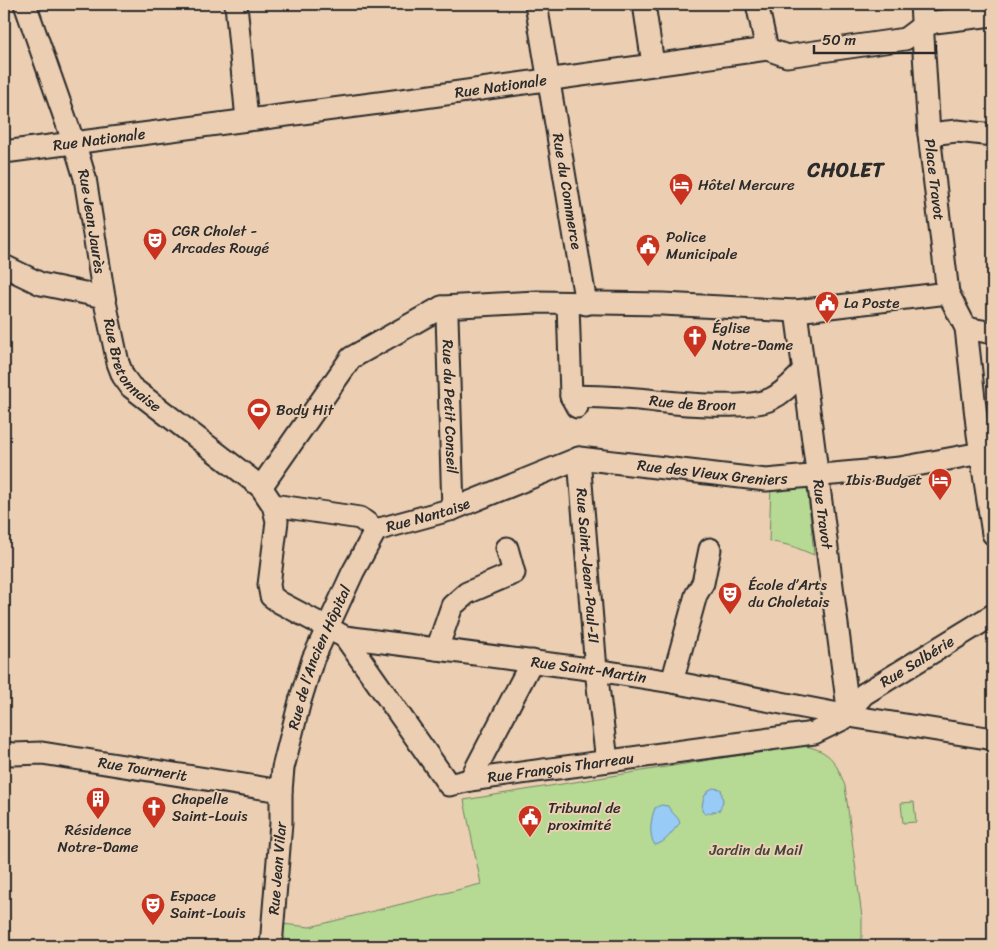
<svg xmlns="http://www.w3.org/2000/svg" width="997" height="950" font-family="Sriracha,sans-serif">
<style>
.green{fill:#b6d994;stroke:#708260}
.water{fill:#98cbf5;stroke:#6c8ba4}
.lines{fill:none;stroke-linecap:round;stroke-linejoin:round}
.minor-casing{stroke:#2b2b2b;stroke-width:25}
.minor{stroke:#eccfb3;stroke-width:21}
.labels{text-anchor:middle;dominant-baseline:central;stroke-width:4;stroke-linejoin:round;paint-order:stroke}
.street-label{font-size:15px;fill:#2b2b2b;stroke:#eccfb3}
.poi-label{font-size:15px;fill:#2b2b2b;stroke:#eccfb3;text-anchor:start}
.park-label{font-size:15px;fill:#40453b;stroke:#eccfb3}
.district-label{font-size:20px;font-weight:bold;letter-spacing:1px;fill:#2b2b2b;stroke:#eccfb3}
</style>
<rect width="100%" height="100%" fill="#eccfb3"/>
<filter id="ink" filterUnits="userSpaceOnUse"><feTurbulence type="fractalNoise" baseFrequency=".02" numOctaves="2"/><feDisplacementMap in="SourceGraphic" scale="10" xChannelSelector="R" yChannelSelector="G"/><feConvolveMatrix kernelMatrix="1 2 1 2 8 2 1 2 1" color-interpolation-filters="sRGB"/></filter>
<g filter="url(#ink)">
<path class="green" d="M 807,484 L 814,555 L 792,546 L 769,541 L 771,486 Z
M 801,745 C 830,751 835,759 845,786 L 862,917 L 862,937 L 858,946 L 297,946 C 283,940 283,938 282,924 L 310,927 L 481,884 L 464,800 Z
M 914,802 L 916,822 L 903,823 L 901,803 Z"/>
<path class="water" d="M 713,788 L 721,789 L 723,801 L 720,810 L 705,814 L 702,811 C 702,801 704,792 713,788 Z
M 661,805 L 668,806 C 671,813 678,816 680,823 C 672,831 666,843 655,845 C 648,836 651,818 655,808 Z"/>
<g class="lines">
<defs>
<g id="minor">
<path id="s1" d="M 25,4 L 78,155 L 85,178 L 104,297 L 118,363 L 123,376 L 131,387 L 261,487 L 273,505 L 277,521 L 269,585 L 271,596 L 279,602 L 345,637 L 596,670 L 672,682 L 849,716 L 993,739"/>
<path d="M 236,4 L 247,120"/>
<path id="s2" d="M 536,4 L 586,304"/>
<path d="M 644,4 L 653,64"/>
<path d="M 757,4 L 767,49"/>
<path id="s3" d="M 921,4 L 929,134 L 948,293 L 966,328 L 978,434 L 993,534"/>
<path d="M 929,134 L 957,131 L 993,135"/>
<path id="s4" d="M 4,152 L 417,98 L 767,49 L 787,56 L 905,39 L 921,27 L 935,22 L 993,15"/>
<path d="M 4,266 L 41,284 L 104,297"/>
<path d="M 568,304 L 571,396 L 577,407"/>
<path id="s5" d="M 442,307 L 447,316 L 453,509"/>
<path id="s6" d="M 796,311 L 849,716"/>
<path d="M 966,328 L 993,333"/>
<path id="s7" d="M 571,396 C 600,397 628,397 656,401 C 682,404 749,410 771,399 C 784,393 793,382 803,372"/>
<path id="s8" d="M 579,458 L 596,670 L 607,761"/>
<path d="M 261,487 L 351,358 L 442,307 L 537,302 L 663,304 L 796,311 L 948,293"/>
<path d="M 273,505 L 360,518 L 376,530"/>
<path id="s9" d="M 376,530 L 453,509 L 579,458 L 766,480 L 900,468 L 981,453 L 993,447"/>
<path id="s10" d="M 345,637 L 449,785 L 470,780 L 814,733 L 849,716"/>
<path d="M 437,649 L 452,606 L 467,593 L 514,573 L 507,548"/>
<path d="M 672,682 L 696,595 L 703,583 L 710,549"/>
<path id="s11" d="M 849,716 L 856,703 L 864,694 L 993,615"/>
<path id="s12" d="M 4,753 L 14,754 L 42,753 L 281,791"/>
<path d="M 470,780 L 532,661"/>
<path id="s13" d="M 271,946 L 281,823 L 281,791 L 283,768 L 300,701 L 313,659 L 353,572 L 376,530"/>
</g>
</defs>
<use href="#minor" class="minor-casing"/>
<use href="#minor" class="minor"/>
</g>
</g>
<defs>
<symbol id="hotel-pin" viewBox="-11 -11 22 30"><path d="M0 17L-7.5 6A9.5 9.5 0 1 1 7.5 6Z" fill="#c8321e" stroke="#eccfb3"/><path d="M-6-4.5h1.5V1H6V5H4.5V3h-9V5H-6ZM-4 0a1.8 1.8 0 1 1 3.6 0ZM.5 0V-2.5h3Q6-2.5 6 0Z" fill="#fff"/></symbol>
<symbol id="theatre-pin" viewBox="-11 -11 22 30"><path d="M0 17L-7.5 6A9.5 9.5 0 1 1 7.5 6Z" fill="#c8321e" stroke="#eccfb3"/><path d="M-5-5.5Q0-4 5-5.5V0Q5 5 0 6Q-5 5-5 0ZM-3.3-2.5H-1v1.5H-3.3ZM1-2.5H3.3v1.5H1ZM-2.8 1Q0 5.5 2.8 1Z" fill="#fff"/></symbol>
<symbol id="civic-pin" viewBox="-11 -11 22 30"><path d="M0 17L-7.5 6A9.5 9.5 0 1 1 7.5 6Z" fill="#c8321e" stroke="#eccfb3"/><path d="M-.6-6.5H3V-4.5H.6V-3L4-1V1h2V6H-6V1h2V-1L-.6-3ZM-1.2 2.5V6h2.4V2.5Z" fill="#fff"/></symbol>
<symbol id="church-pin" viewBox="-11 -11 22 30"><path d="M0 17L-7.5 6A9.5 9.5 0 1 1 7.5 6Z" fill="#c8321e" stroke="#eccfb3"/><path d="M-1.2-6h2.4v3.5h3.3v2.4h-3.3V6h-2.4V-.1h-3.3v-2.4h3.3Z" fill="#fff"/></symbol>
<symbol id="stadium-pin" viewBox="-11 -11 22 30"><path d="M0 17L-7.5 6A9.5 9.5 0 1 1 7.5 6Z" fill="#c8321e" stroke="#eccfb3"/><path d="M0-5a6.5 5 0 1 0 0 10a6.5 5 0 1 0 0-10ZM-3.5-1.8h7v3.6h-7Z" fill="#fff"/></symbol>
<symbol id="building-pin" viewBox="-11 -11 22 30"><path d="M0 17L-7.5 6A9.5 9.5 0 1 1 7.5 6Z" fill="#c8321e" stroke="#eccfb3"/><path d="M-4-6H4V6H1V3H-1V6H-4ZM-2.5-4.3h1.7v1.8h-1.7ZM.8-4.3h1.7v1.8H.8ZM-2.5-1h1.7V.8h-1.7ZM.8-1h1.7V.8H.8Z" fill="#fff"/></symbol>
</defs>
<g fill-rule="evenodd">
<use href="#hotel-pin" x="667" y="171" width="28" height="38"/>
<use href="#theatre-pin" x="141" y="226" width="28" height="38"/>
<use href="#civic-pin" x="634" y="232" width="28" height="38"/>
<use href="#civic-pin" x="813" y="289" width="28" height="38"/>
<use href="#church-pin" x="681" y="323" width="28" height="38"/>
<use href="#stadium-pin" x="245" y="396" width="28" height="38"/>
<use href="#hotel-pin" x="926" y="466" width="28" height="38"/>
<use href="#theatre-pin" x="716" y="580" width="28" height="38"/>
<use href="#building-pin" x="84" y="785" width="28" height="38"/>
<use href="#church-pin" x="140" y="794" width="28" height="38"/>
<use href="#civic-pin" x="516" y="803" width="28" height="38"/>
<use href="#theatre-pin" x="139" y="891" width="28" height="38"/>
</g>
<g class="labels">
<g class="street-label">
<text stroke="none"><textPath href="#s4" startOffset="501">Rue Nationale</textPath></text>
<text stroke="none"><textPath href="#s4" startOffset="96">Rue Nationale</textPath></text>
<text stroke="none"><textPath href="#s3" startOffset="176">Place Travot</textPath></text>
<text stroke="none"><textPath href="#s2" startOffset="190">Rue du Commerce</textPath></text>
<text stroke="none"><textPath href="#s1" startOffset="228">Rue Jean Jaurès</textPath></text>
<text stroke="none"><textPath href="#s1" startOffset="381">Rue Bretonnaise</textPath></text>
<text stroke="none"><textPath href="#s7" startOffset="122">Rue de Broon</textPath></text>
<text stroke="none"><textPath href="#s5" startOffset="101">Rue du Petit Conseil</textPath></text>
<text stroke="none"><textPath href="#s9" startOffset="350">Rue des Vieux Greniers</textPath></text>
<text stroke="none"><textPath href="#s9" startOffset="54">Rue Nantaise</textPath></text>
<text stroke="none"><textPath href="#s6" startOffset="205">Rue Travot</textPath></text>
<text stroke="none"><textPath href="#s8" startOffset="108">Rue Saint-Jean-Paul-II</textPath></text>
<text stroke="none"><textPath href="#s13" startOffset="295">Rue de l’Ancien Hôpital</textPath></text>
<text stroke="none"><textPath href="#s11" startOffset="89">Rue Salbérie</textPath></text>
<text stroke="none"><textPath href="#s1" startOffset="1008">Rue Saint-Martin</textPath></text>
<text stroke="none"><textPath href="#s10" startOffset="294">Rue François Tharreau</textPath></text>
<text stroke="none"><textPath href="#s12" startOffset="140">Rue Tournerit</textPath></text>
<text stroke="none"><textPath href="#s13" startOffset="78">Rue Jean Vilar</textPath></text>
</g>
<g class="poi-label">
<text x="698" y="185">Hôtel Mercure</text>
<text x="172" y="231">CGR Cholet -<tspan x="172" dy="17">Arcades Rougé</tspan></text>
<text x="666" y="237">Police<tspan x="666" dy="17">Municipale</tspan></text>
<text x="844" y="303">La Poste</text>
<text x="712" y="328">Église<tspan x="712" dy="17">Notre-Dame</tspan></text>
<text x="276" y="410">Body Hit</text>
<text x="922" y="480" text-anchor="end">Ibis Budget</text>
<text x="748" y="585">École d’Arts<tspan x="748" dy="17">du Choletais</tspan></text>
<text x="172" y="799">Chapelle<tspan x="172" dy="17">Saint-Louis</tspan></text>
<text x="548" y="808">Tribunal de<tspan x="548" dy="17">proximité</tspan></text>
<text x="98" y="830" text-anchor="middle">Résidence<tspan x="98" dy="17">Notre-Dame</tspan></text>
<text x="170" y="896">Espace<tspan x="170" dy="17">Saint-Louis</tspan></text>
</g>
<g class="park-label">
<text x="756" y="850">Jardin du Mail</text>
</g>
<g class="district-label">
<text x="846" y="170">CHOLET</text>
</g>
</g>
<rect width="997" height="950" fill="none" stroke="#eccfb3" stroke-width="20"/>
<rect x="10" y="10" width="977" height="930" fill="none" stroke="#2b2b2b" stroke-width="2" filter="url(#ink)"/>
<path d="M814 45v8h122v-8" fill="none" stroke="#2b2b2b" stroke-width="2.5"/>
<text x="822" y="45" font-size="15" fill="#2b2b2b" stroke="#eccfb3" stroke-width="4" paint-order="stroke">50 m</text>
</svg>
